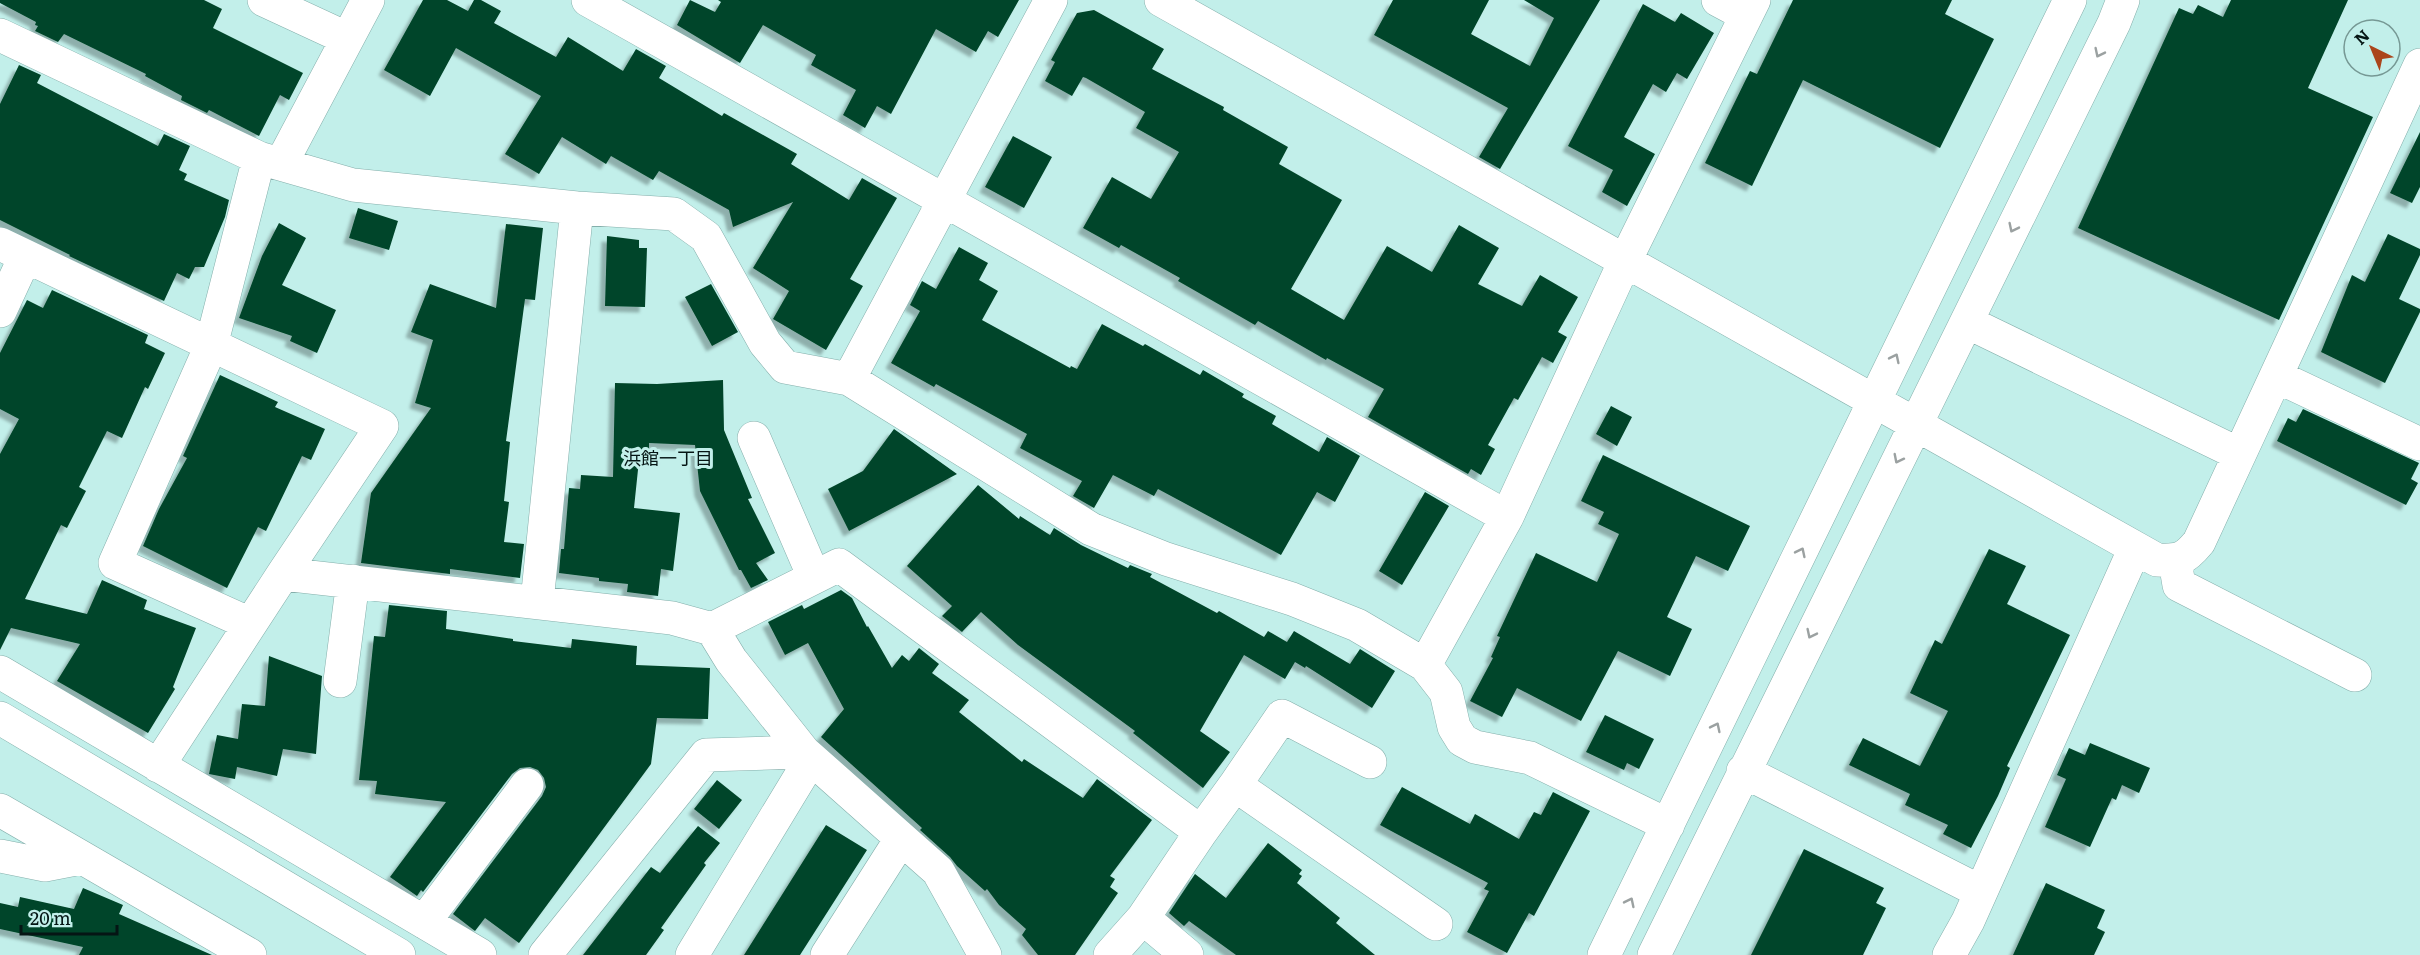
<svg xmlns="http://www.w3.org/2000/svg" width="2420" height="955" font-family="Literata,'Noto Sans JP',serif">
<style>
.building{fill:#004529;filter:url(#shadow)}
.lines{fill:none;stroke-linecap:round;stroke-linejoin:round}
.minor-casing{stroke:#84afab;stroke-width:34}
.minor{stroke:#fff;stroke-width:33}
.oneway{stroke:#9ba1a1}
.labels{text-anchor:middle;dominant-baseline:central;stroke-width:6;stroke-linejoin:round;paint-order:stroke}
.neighbourhood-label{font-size:18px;fill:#051514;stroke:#c2efea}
</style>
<defs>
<filter id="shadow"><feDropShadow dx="-5.5" dy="5.5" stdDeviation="1.5" flood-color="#0004"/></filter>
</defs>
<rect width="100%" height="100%" fill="#c2efea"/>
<path class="building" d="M 0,0 L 204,0 L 222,9 L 213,28 L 303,73 L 289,100 L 280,95 L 259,136 L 209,110 L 207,113 L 181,100 L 182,96 L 145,76 L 146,74 L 64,34 L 58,42 L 35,31 L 38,26 L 35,25 L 36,22 L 0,3 Z
M 423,0 L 447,0 L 468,11 L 474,0 L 481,0 L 501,11 L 494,23 L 556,57 L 568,37 L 623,71 L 636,49 L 666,66 L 659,78 L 722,116 L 724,113 L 797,154 L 791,164 L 849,200 L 862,178 L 897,198 L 850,279 L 863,286 L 826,350 L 773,319 L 789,291 L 753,268 L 793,202 L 733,227 L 729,210 L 659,171 L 653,180 L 611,156 L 606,164 L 562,137 L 539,174 L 505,154 L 541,96 L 456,48 L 430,96 L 384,70 Z
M 690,0 L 715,12 L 721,2 L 718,0 L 1019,0 L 998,37 L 988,31 L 976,52 L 936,29 L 891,114 L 877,106 L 865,128 L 843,115 L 856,90 L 811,65 L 816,55 L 763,25 L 740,63 L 677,25 Z
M 1393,0 L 1489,0 L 1471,34 L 1530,66 L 1554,18 L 1524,0 L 1600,0 L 1500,169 L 1479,157 L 1508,108 L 1374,35 Z
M 1793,0 L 1952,0 L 1945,14 L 1994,39 L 1940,148 L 1803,80 L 1752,186 L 1705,163 L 1750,71 L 1757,74 Z
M 2231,0 L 2348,0 L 2308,88 L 2373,117 L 2279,320 L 2078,228 L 2179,8 L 2193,14 L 2198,5 L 2223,17 Z
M 1643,4 L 1675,22 L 1681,13 L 1714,33 L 1687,79 L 1677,73 L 1666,92 L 1653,84 L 1624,137 L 1655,154 L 1627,206 L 1602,192 L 1613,170 L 1568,146 Z
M 1094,10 L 1164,49 L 1152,69 L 1224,107 L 1223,110 L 1288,147 L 1279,164 L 1342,200 L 1291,289 L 1344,320 L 1387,246 L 1432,272 L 1459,225 L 1499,248 L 1478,284 L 1522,306 L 1540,275 L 1578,297 L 1558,332 L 1567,337 L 1553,363 L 1542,357 L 1518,400 L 1514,398 L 1488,445 L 1495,449 L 1481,475 L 1471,469 L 1468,474 L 1368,417 L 1384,389 L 1327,358 L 1326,360 L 1258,321 L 1255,325 L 1178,281 L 1180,278 L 1121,245 L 1119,248 L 1083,228 L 1112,177 L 1151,199 L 1179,152 L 1136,128 L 1145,112 L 1086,78 L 1083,77 L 1072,96 L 1045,81 L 1055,62 L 1051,60 L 1077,13 Z
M 19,65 L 41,75 L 37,83 L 158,146 L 164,134 L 190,146 L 179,170 L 187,174 L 184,180 L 229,200 L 225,217 L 204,267 L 195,267 L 189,279 L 177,273 L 164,301 L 69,256 L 70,255 L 0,220 L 0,104 Z
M 2420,132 L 2420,187 L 2412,203 L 2390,193 Z
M 1013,136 L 1052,157 L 1024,208 L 985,187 Z
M 358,208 L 398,221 L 389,250 L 349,238 Z
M 279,223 L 306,238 L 282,285 L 336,310 L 317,353 L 290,341 L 292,336 L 239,318 L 262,256 Z
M 506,224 L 543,228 L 535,300 L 525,299 L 506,441 L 510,442 L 504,501 L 509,502 L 504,542 L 524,544 L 520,578 L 450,569 L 450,574 L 361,563 L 371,493 L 431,408 L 415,403 L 433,340 L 411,332 L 430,284 L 496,308 Z
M 2388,234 L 2420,249 L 2420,255 L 2399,299 L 2420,309 L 2420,312 L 2385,383 L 2321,352 L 2352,275 L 2365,282 Z
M 607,236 L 639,240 L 639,248 L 647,248 L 645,307 L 605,306 Z
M 959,247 L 988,263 L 979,280 L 998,291 L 982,320 L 1070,368 L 1071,366 L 1077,369 L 1102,324 L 1143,346 L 1145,344 L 1200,375 L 1203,370 L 1244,394 L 1242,397 L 1276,416 L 1272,424 L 1319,452 L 1327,437 L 1360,456 L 1335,502 L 1317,492 L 1281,555 L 1158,489 L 1154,496 L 1113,475 L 1094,508 L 1073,496 L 1082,481 L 1020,448 L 1027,434 L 936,384 L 934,387 L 891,363 L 920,311 L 910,305 L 922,281 L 936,289 Z
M 711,284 L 738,332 L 712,346 L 685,297 Z
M 52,290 L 148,335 L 145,343 L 165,353 L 148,389 L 145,387 L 122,438 L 107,431 L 79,487 L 86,491 L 67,528 L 61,525 L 25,599 L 87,614 L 102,580 L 147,600 L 144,609 L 196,628 L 173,687 L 175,689 L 148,733 L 57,681 L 80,644 L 11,628 L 0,650 L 0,454 L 19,419 L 0,409 L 0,353 L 27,300 L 43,308 Z
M 220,375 L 278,402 L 275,407 L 325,429 L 311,460 L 302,456 L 266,531 L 258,527 L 227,588 L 143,546 L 159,509 L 187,458 L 183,456 Z
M 723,380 L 724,430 L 752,498 L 748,499 L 775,553 L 756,563 L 768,580 L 751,588 L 741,570 L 739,570 L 700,491 L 695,445 L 649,443 L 649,460 L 639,460 L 634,508 L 680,513 L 673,571 L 661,569 L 658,596 L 627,592 L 628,584 L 599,581 L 599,578 L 559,573 L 561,549 L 564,549 L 569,488 L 580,489 L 581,475 L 613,477 L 615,383 L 657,384 Z
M 1611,406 L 1632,417 L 1617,446 L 1596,434 Z
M 2303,409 L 2419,463 L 2411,479 L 2418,483 L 2406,505 L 2277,441 L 2288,418 L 2296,422 Z
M 894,429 L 957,474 L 849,531 L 828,489 L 863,471 Z
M 1603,455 L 1750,526 L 1728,571 L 1696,556 L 1667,617 L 1692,629 L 1670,676 L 1618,651 L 1581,721 L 1517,688 L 1502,717 L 1470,701 L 1493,658 L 1491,657 L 1500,637 L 1497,636 L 1536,553 L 1597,582 L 1619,534 L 1598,524 L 1604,512 L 1581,501 Z
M 978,485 L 1019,519 L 1020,516 L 1050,535 L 1054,528 L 1081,545 L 1128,568 L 1130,565 L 1152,574 L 1150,577 L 1217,613 L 1219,611 L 1264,637 L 1268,631 L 1287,642 L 1294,631 L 1350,664 L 1360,649 L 1395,671 L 1372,708 L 1306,666 L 1305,668 L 1295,662 L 1285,679 L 1244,655 L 1200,731 L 1230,752 L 1203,788 L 1133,733 L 1135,731 L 1018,645 L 981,612 L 962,632 L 942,616 L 952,606 L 907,566 Z
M 1425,492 L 1449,506 L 1402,585 L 1379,571 Z
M 1989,549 L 2026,566 L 2007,604 L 2070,635 L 2007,766 L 2010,768 L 1998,796 L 1971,848 L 1943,834 L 1948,825 L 1905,805 L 1910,794 L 1849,765 L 1863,738 L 1920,766 L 1948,711 L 1910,693 L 1935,640 L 1942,644 Z
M 841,590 L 852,598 L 867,627 L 868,626 L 892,668 L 902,655 L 909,661 L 919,648 L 939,664 L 932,673 L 969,700 L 959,712 L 1022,762 L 1024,759 L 1083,798 L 1097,779 L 1152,820 L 1110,876 L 1115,879 L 1110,887 L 1118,893 L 1075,955 L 1038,955 L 1022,935 L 1026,929 L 999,905 L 987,889 L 985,891 L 957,866 L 950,857 L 920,830 L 922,828 L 821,737 L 844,709 L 808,643 L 785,655 L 768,622 L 802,605 L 804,609 Z
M 389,605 L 447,611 L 446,629 L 513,639 L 513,641 L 571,648 L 572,639 L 637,646 L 636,665 L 710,668 L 708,719 L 657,718 L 651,764 L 519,943 L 485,918 L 475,931 L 453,914 L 542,796 L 546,787 L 544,778 L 538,770 L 530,767 L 520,768 L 512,774 L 423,892 L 421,890 L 417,896 L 390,877 L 446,802 L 375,794 L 377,781 L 359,780 L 374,636 L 385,637 Z
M 269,656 L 322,676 L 316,754 L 283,749 L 277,776 L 237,767 L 235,779 L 209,774 L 217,735 L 238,739 L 242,704 L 265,706 Z
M 1605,715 L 1654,739 L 1639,769 L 1627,763 L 1624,770 L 1586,752 Z
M 2090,743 L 2150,768 L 2139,793 L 2122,785 L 2116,800 L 2112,798 L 2090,847 L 2045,827 L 2066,779 L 2057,775 L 2069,748 L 2085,755 Z
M 717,780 L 742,800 L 719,829 L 694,809 Z
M 1402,787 L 1470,824 L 1475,814 L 1519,839 L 1534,812 L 1541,815 L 1553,792 L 1590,811 L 1534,916 L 1529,913 L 1507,953 L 1467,932 L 1489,891 L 1484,889 L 1488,883 L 1380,825 Z
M 826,825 L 867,850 L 800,955 L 744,955 Z
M 698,826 L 720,843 L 704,863 L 706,865 L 661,928 L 664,930 L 646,955 L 583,955 L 651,867 L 660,873 Z
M 1268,843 L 1302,870 L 1299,874 L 1302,876 L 1297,883 L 1340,918 L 1336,923 L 1375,955 L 1236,955 L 1189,921 L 1184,926 L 1169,913 L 1195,874 L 1226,898 Z
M 1804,849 L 1884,888 L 1876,903 L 1886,908 L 1863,955 L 1751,955 Z
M 2046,883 L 2105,910 L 2097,928 L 2105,932 L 2094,955 L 2013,955 Z
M 83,888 L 123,905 L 119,914 L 212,955 L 79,955 L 83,947 L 0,929 L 0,903 L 18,907 L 20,897 L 74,909 Z"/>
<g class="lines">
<defs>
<path id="minor" d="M 264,0 L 346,38
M 588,0 L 1507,517
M 1161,0 L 2157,560 C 2180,561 2185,559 2199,542 L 2420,65
M 1718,0 L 1746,15
M 0,35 L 259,158 L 353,185 L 577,208 L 674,214 L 706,237 L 765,343 L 785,367 L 849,379 L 1091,529 L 1166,559 L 1292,599 L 1357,625 L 1425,665 L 1446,692 L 1454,727 L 1462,740 L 1475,747 L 1530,758 L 1668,825
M 281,164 L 368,0
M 0,244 L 382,426 L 283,574 L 158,766
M 0,311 L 25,257
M 1967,322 L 2239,454
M 2276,376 L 2420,444
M 849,379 L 1051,0
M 754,438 L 814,577
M 2175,561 L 2179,585 L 2355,675
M 283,574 L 672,618 L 712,629 L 731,660 L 804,752 L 938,871 L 985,955
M 537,602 L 577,208
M 250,624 L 115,563 L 211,346 L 259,158
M 712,629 L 839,565 L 1201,832 L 1143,918 L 1187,955
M 1425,665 L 1507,517 L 1625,261 L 1754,0
M 0,672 L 480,955
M 340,681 L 353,581
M 0,718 L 399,955
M 1743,771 L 1981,892
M 1235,785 L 1282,716 L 1370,762
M 0,810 L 250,955
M 1201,832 L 1235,785 L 1436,924
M 0,856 L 45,865 L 81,858
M 424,922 L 527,785
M 545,955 L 706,755 L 804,752
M 692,955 L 811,759
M 827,955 L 901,839
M 1110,955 L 1143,918
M 1604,955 L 2070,0
M 1654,955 L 2114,23 L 2123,0
M 1949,955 L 1968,921 L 2135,548"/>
</defs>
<use href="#minor" class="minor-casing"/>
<use href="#minor" class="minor"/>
</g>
<defs><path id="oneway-chevron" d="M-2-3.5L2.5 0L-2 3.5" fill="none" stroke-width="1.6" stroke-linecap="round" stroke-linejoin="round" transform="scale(1.5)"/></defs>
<g class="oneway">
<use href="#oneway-chevron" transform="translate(2099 53) rotate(116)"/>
<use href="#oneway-chevron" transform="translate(2013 228) rotate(116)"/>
<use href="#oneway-chevron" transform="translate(1895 358) rotate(-64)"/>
<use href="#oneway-chevron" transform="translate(1898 459) rotate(117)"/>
<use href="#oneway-chevron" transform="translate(1801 552) rotate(-64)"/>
<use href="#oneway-chevron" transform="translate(1811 634) rotate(116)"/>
<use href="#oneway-chevron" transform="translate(1716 727) rotate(-64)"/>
<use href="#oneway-chevron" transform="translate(1630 902) rotate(-64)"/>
</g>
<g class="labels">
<g class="neighbourhood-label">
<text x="668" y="457">浜館一丁目</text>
</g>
</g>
<g transform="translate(2372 48) rotate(317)"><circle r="28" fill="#c2efea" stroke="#769894" stroke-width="1.5"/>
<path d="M0-4.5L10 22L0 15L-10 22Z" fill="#ab451b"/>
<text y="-9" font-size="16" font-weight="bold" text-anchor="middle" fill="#051514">N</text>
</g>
<path d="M21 925v9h96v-9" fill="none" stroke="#051514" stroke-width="3"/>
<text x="30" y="925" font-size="18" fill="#051514" stroke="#c2efea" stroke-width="4.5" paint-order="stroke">20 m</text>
</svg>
